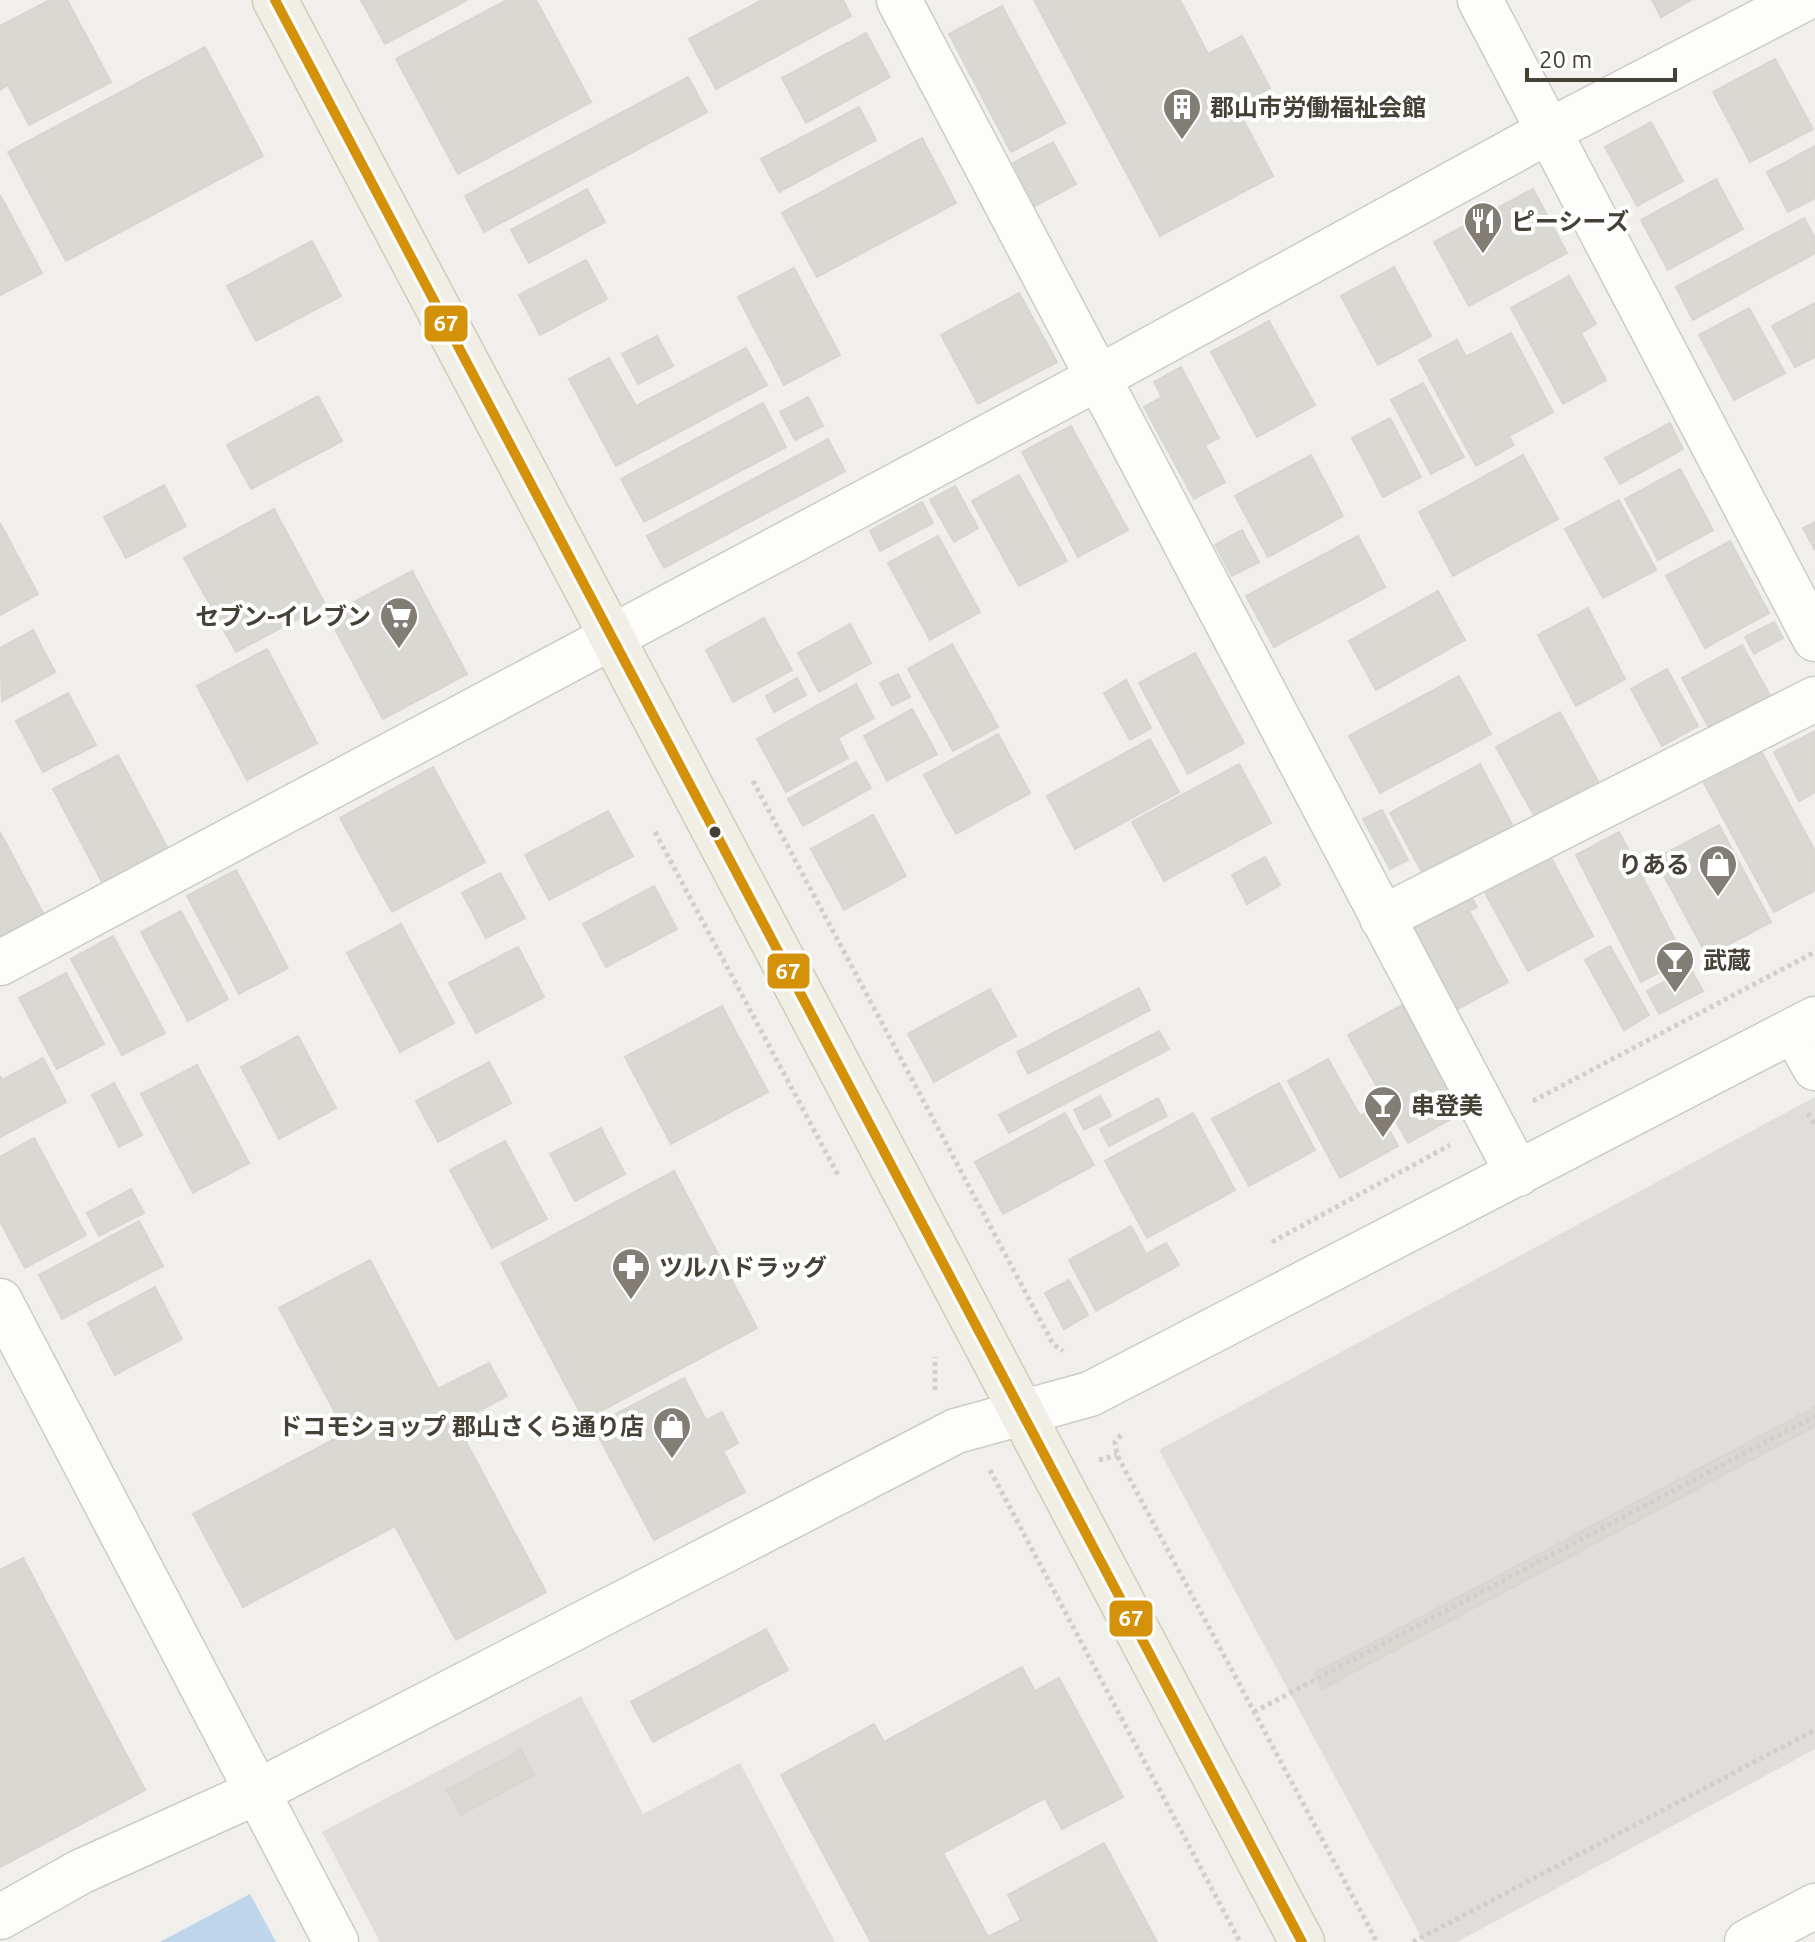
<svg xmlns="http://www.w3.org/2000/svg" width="1815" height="1942" font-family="Ubuntu,'Noto Sans JP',sans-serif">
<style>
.parking{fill:#dfdeda}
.water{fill:#bed5eb}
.building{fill:#d9d8d3;stroke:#d8d6d1;stroke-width:2}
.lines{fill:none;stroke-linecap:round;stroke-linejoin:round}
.minor-casing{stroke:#cccbc7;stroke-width:47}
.major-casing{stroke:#d1ccba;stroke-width:47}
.path{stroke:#d1cfcb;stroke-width:5;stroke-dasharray:4 4;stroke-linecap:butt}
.minor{stroke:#fdfdfc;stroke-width:44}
.major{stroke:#f0eee5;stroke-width:44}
.bus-1-casing{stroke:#fff;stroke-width:16}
.bus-1{stroke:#d4920b;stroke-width:10}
.bus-dot{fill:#464137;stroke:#fff;stroke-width:3}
.labels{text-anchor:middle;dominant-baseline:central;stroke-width:8;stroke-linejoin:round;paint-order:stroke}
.poi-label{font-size:24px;font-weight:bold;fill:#464137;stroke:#fff;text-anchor:start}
.line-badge{stroke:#fff;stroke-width:3}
.badge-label{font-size:22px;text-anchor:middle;font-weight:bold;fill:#fff}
</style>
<rect width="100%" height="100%" fill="#f0efeb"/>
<path class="parking" d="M 1815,1097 L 1815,1749 L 1457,1942 L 1424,1942 L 1159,1450 Z
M 581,1696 L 643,1814 L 740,1763 L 835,1942 L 380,1942 L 322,1832 Z"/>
<path class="water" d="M 250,1894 L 276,1942 L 160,1942 Z"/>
<path class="building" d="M 50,0 L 67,0 L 111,82 L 29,125 L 8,85 L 0,90 L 0,26 Z
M 361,0 L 467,0 L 385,44 Z
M 507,0 L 536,0 L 591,102 L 458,174 L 396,59 Z
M 762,0 L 843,0 L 851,16 L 716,89 L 689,39 Z
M 1034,0 L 1180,0 L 1208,54 L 1242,36 L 1270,88 L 1236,106 L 1273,176 L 1160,236 Z
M 1652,0 L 1691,0 L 1661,17 Z
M 1002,6 L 1065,123 L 1011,152 L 949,34 Z
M 866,33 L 890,77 L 806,123 L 782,78 Z
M 205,47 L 263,156 L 66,261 L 8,152 Z
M 1775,59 L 1813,129 L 1750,162 L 1713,92 Z
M 688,77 L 707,112 L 484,232 L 465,196 Z
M 859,107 L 876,140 L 779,192 L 761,159 Z
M 1651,122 L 1683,181 L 1637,206 L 1605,147 Z
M 922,138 L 956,203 L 817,277 L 782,213 Z
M 1053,142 L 1076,184 L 1035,206 L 1013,163 Z
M 1815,146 L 1815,198 L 1788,212 L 1767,172 Z
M 1716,179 L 1743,229 L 1668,270 L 1641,220 Z
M 587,189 L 605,222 L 529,263 L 511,230 Z
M 1533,189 L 1567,253 L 1469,306 L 1434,242 Z
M 0,195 L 42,273 L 0,295 Z
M 1804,218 L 1815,238 L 1815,253 L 1693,320 L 1676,287 Z
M 312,241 L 341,296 L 256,341 L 227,286 Z
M 586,260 L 607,299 L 540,335 L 519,295 Z
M 1394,267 L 1431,336 L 1378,365 L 1341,296 Z
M 794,268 L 840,355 L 784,385 L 738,297 Z
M 1569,276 L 1596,324 L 1581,333 L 1606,380 L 1563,404 L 1511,308 Z
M 1019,293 L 1057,362 L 978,404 L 941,335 Z
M 1815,303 L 1815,357 L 1795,367 L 1772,326 Z
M 1749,308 L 1785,373 L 1734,400 L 1699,335 Z
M 1269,321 L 1315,405 L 1257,437 L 1211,352 Z
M 1511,333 L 1553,412 L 1509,436 L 1514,445 L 1476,466 L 1419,360 L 1457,340 L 1466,357 Z
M 657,336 L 673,366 L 638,384 L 622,354 Z
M 746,348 L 767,385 L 616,466 L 569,379 L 609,358 L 636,406 Z
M 1181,367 L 1219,438 L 1205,445 L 1225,482 L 1194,499 L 1144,407 L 1162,397 L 1154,382 Z
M 1423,383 L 1464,457 L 1431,474 L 1391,400 Z
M 318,396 L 342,441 L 251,489 L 227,445 Z
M 808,397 L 823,426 L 795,440 L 780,412 Z
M 763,403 L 786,447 L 644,522 L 621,479 Z
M 1390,418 L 1421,477 L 1383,497 L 1352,438 Z
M 1670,423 L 1683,449 L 1620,484 L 1605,458 Z
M 1071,426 L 1128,530 L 1078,557 L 1022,452 Z
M 828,439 L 845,471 L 664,568 L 647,536 Z
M 1311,455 L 1343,516 L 1268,557 L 1235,496 Z
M 1523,455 L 1558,519 L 1453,576 L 1419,512 Z
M 1680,469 L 1713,530 L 1658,560 L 1625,499 Z
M 1019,475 L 1067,561 L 1019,586 L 972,501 Z
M 164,485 L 186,526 L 126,558 L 104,517 Z
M 955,486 L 978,528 L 954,542 L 930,500 Z
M 1619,500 L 1656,570 L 1603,598 L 1565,529 Z
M 922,502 L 933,523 L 880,551 L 870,531 Z
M 274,509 L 325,604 L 236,652 L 184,558 Z
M 1815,522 L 1815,550 L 1803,528 Z
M 0,523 L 38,594 L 0,615 Z
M 1242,530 L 1259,562 L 1232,576 L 1215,545 Z
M 938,536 L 980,612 L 930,640 L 888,563 Z
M 1358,536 L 1385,587 L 1274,647 L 1246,596 Z
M 1730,541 L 1769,613 L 1705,648 L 1666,576 Z
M 412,571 L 467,674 L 383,719 L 328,616 Z
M 1438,591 L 1465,640 L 1376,690 L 1349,641 Z
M 1588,608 L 1625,679 L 1576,706 L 1538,635 Z
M 764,618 L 792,670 L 733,702 L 706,650 Z
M 1774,622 L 1783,638 L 1754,654 L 1745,637 Z
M 850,624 L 871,663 L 819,692 L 798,653 Z
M 33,630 L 55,672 L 2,701 L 0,648 Z
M 952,644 L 998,727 L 953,751 L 908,669 Z
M 1742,645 L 1771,697 L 1710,730 L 1682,678 Z
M 267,649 L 317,743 L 247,780 L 197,686 Z
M 1195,653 L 1244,743 L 1188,774 L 1139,683 Z
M 1667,669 L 1698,726 L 1662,746 L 1631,689 Z
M 898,674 L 910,697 L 892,706 L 880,683 Z
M 1459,676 L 1491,734 L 1380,793 L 1349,736 Z
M 797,678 L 806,695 L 774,712 L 766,696 Z
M 1126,680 L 1151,728 L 1130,740 L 1104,693 Z
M 856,684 L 874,718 L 838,738 L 848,758 L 786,792 L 757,739 Z
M 68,693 L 96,745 L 43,772 L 16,721 Z
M 912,709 L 937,754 L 887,781 L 864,736 Z
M 1560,712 L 1599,783 L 1535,817 L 1496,747 Z
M 1815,731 L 1815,792 L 1799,801 L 1774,752 Z
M 998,734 L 1030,793 L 956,834 L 924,775 Z
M 1150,739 L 1179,792 L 1075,849 L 1047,796 Z
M 1762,753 L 1815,851 L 1815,890 L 1774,912 L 1704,783 Z
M 118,755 L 168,849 L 103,884 L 53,789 Z
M 856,762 L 871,788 L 803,826 L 788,799 Z
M 1239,764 L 1271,823 L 1164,881 L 1132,822 Z
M 1480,764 L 1515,830 L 1425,878 L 1390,813 Z
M 433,767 L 485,862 L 392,912 L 340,818 Z
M 1382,810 L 1408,860 L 1390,869 L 1363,819 Z
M 608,811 L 633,856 L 549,900 L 525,855 Z
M 873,815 L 906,876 L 844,910 L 811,849 Z
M 1719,825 L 1771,922 L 1707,956 L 1655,859 Z
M 0,832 L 43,913 L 0,936 Z
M 1619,832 L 1685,959 L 1641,982 L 1576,855 Z
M 1549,854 L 1593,936 L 1528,971 L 1483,889 Z
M 1265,857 L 1280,885 L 1247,904 L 1232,875 Z
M 236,870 L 288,968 L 239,994 L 187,896 Z
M 500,873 L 525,918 L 486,938 L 462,893 Z
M 1464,885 L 1477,907 L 1469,911 L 1508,982 L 1454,1011 L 1404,918 Z
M 654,886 L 677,929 L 606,967 L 583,924 Z
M 181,911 L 228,999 L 188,1021 L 141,932 Z
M 401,924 L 454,1023 L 400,1052 L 347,953 Z
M 113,936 L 165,1033 L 122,1055 L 71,959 Z
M 1610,946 L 1649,1015 L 1624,1030 L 1585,960 Z
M 518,947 L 544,997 L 476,1033 L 449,983 Z
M 1690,968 L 1703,991 L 1659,1014 L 1647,991 Z
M 66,973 L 104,1044 L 57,1069 L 19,998 Z
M 1139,988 L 1150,1010 L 1028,1074 L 1017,1052 Z
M 990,989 L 1016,1036 L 934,1082 L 908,1034 Z
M 1402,1005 L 1462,1113 L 1408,1143 L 1348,1035 Z
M 722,1006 L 768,1092 L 671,1144 L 625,1057 Z
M 1159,1031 L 1169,1049 L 1009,1133 L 999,1115 Z
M 298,1036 L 336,1108 L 279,1139 L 241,1067 Z
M 43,1058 L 66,1102 L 0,1137 L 0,1076 L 2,1080 Z
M 1328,1059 L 1360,1116 L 1377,1107 L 1398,1146 L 1340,1178 L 1288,1081 Z
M 489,1062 L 511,1103 L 438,1142 L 416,1101 Z
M 197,1065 L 249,1163 L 193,1193 L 141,1094 Z
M 114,1083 L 142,1135 L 119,1147 L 92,1095 Z
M 1279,1083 L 1315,1150 L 1249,1186 L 1212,1119 Z
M 1100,1096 L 1111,1116 L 1084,1130 L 1074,1110 Z
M 1158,1098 L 1167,1116 L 1109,1146 L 1100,1129 Z
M 1065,1113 L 1094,1165 L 1003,1214 L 975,1162 Z
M 1193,1113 L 1235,1190 L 1147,1238 L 1105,1161 Z
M 601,1128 L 625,1174 L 575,1201 L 550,1154 Z
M 34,1138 L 86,1235 L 25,1268 L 0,1221 L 0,1157 Z
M 505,1141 L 547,1219 L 492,1248 L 450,1170 Z
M 674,1171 L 757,1328 L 584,1420 L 501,1263 Z
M 131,1189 L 144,1213 L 99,1236 L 87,1213 Z
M 139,1221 L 163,1266 L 62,1319 L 39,1275 Z
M 1131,1226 L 1146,1254 L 1166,1243 L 1179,1265 L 1096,1311 L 1069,1260 Z
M 370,1260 L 438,1389 L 489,1363 L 507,1396 L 456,1423 L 546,1592 L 456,1640 L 395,1526 L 243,1607 L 193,1514 L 346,1433 L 279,1308 Z
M 1069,1280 L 1088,1315 L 1064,1329 L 1045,1293 Z
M 155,1287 L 182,1339 L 115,1375 L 88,1323 Z
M 684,1378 L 706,1420 L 722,1412 L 738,1443 L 723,1451 L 745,1492 L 654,1540 L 593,1426 Z
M 1815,1407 L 1815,1426 L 1322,1689 L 1314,1674 Z
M 23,1558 L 145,1790 L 0,1867 L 0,1570 Z
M 766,1629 L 788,1670 L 653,1742 L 631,1702 Z
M 1022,1667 L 1035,1691 L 1059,1678 L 1123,1797 L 1062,1829 L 1045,1798 L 943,1853 L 988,1937 L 1021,1920 L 1008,1895 L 1104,1843 L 1157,1942 L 871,1942 L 781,1775 L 874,1724 L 884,1742 Z
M 521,1750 L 534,1775 L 461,1815 L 447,1790 Z"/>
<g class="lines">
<defs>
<path id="minor" d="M 899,0 L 1518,1174
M 1480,0 L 1815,639
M 1382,918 L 1815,699
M 0,963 L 1096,379 L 1549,131 L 1802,0
M 1794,1030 L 1815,1068
M 0,1301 L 336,1942
M 0,1917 L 80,1872 L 257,1792 L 956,1431 L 1090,1394 L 1815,1019
M 1747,1942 L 1815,1906"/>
<path id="major" d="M 275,0 L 1302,1942"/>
</defs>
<use href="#minor" class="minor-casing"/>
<use href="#major" class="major-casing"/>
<path class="path" d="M 753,781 L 1053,1344 L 1063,1351
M 655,832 L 838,1175
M 1533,1101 L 1815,952
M 1808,1113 L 1815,1126
M 1272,1242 L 1450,1145
M 935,1390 L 935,1357
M 1121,1435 L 1115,1442 L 1117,1455 L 1377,1942
M 1099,1460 L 1117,1455
M 990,1470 L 1240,1942
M 1254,1712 L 1815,1416
M 1413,1942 L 1815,1730"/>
<use href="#minor" class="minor"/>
<use href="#major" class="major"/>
<defs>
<path id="bus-1" d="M 275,0 L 1302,1942"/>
</defs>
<use href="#bus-1" class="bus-1-casing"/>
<use href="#bus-1" class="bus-1"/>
</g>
<defs>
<symbol id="building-pin" viewBox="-11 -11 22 30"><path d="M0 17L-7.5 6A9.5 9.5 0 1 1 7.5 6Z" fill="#827e76" stroke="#fff"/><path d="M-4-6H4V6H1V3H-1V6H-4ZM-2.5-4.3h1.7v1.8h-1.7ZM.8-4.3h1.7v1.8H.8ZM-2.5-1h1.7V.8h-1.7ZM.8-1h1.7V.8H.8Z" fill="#fff"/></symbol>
<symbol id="restaurant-pin" viewBox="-11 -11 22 30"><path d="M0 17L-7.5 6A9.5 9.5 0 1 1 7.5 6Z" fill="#827e76" stroke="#fff"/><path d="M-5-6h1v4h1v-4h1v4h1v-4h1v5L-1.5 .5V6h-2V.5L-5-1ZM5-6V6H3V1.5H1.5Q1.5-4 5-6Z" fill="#fff"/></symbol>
<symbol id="supermarket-pin" viewBox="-11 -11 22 30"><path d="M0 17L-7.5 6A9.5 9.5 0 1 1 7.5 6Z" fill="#827e76" stroke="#fff"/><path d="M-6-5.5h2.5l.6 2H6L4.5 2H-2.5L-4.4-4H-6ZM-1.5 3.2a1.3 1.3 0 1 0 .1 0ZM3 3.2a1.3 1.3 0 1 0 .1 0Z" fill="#fff"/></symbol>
<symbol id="shop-pin" viewBox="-11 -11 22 30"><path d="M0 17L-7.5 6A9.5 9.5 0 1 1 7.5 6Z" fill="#827e76" stroke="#fff"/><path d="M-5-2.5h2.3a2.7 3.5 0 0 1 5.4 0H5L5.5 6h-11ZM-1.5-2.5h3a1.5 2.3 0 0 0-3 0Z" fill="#fff"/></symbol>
<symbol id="bar-pin" viewBox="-11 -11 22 30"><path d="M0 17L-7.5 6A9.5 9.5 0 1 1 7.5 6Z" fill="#827e76" stroke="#fff"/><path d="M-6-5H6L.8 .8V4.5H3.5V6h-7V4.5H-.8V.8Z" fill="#fff"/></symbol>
<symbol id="pharmacy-pin" viewBox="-11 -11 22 30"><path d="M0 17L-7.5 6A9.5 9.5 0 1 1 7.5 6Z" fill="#827e76" stroke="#fff"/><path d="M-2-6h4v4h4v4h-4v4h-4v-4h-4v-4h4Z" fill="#fff"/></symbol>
</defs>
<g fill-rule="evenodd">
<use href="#building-pin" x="1160" y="85" width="44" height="60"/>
<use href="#restaurant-pin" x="1461" y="199" width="44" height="60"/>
<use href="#supermarket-pin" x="377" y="594" width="44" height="60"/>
<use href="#shop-pin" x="1696" y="842" width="44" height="60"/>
<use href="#bar-pin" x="1653" y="938" width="44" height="60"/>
<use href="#bar-pin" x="1361" y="1083" width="44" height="60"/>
<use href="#pharmacy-pin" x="609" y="1245" width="44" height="60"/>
<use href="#shop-pin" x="650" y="1404" width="44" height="60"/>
</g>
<circle class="bus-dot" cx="715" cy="832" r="7"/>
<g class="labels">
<g class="poi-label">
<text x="1210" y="107">郡山市労働福祉会館</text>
<text x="1511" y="221">ピーシーズ</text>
<text x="371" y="616" text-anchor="end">セブン-イレブン</text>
<text x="1690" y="864" text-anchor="end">りある</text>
<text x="1703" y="960">武蔵</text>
<text x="1411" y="1105">串登美</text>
<text x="659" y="1267">ツルハドラッグ</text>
<text x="644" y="1426" text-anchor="end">ドコモショップ 郡山さくら通り店</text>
</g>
</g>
<g class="line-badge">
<rect x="423" y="304" width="46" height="39" rx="8" fill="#d4920b"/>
<rect x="766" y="952" width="45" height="38" rx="8" fill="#d4920b"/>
<rect x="1108" y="1599" width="46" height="39" rx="8" fill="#d4920b"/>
</g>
<g class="badge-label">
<text x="446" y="331">67</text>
<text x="788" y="979">67</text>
<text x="1131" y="1626">67</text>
</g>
<path d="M1527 68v12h148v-12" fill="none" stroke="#464137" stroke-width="4"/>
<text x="1539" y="68" font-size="24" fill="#464137" stroke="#ffffff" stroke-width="6" paint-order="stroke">20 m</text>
</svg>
